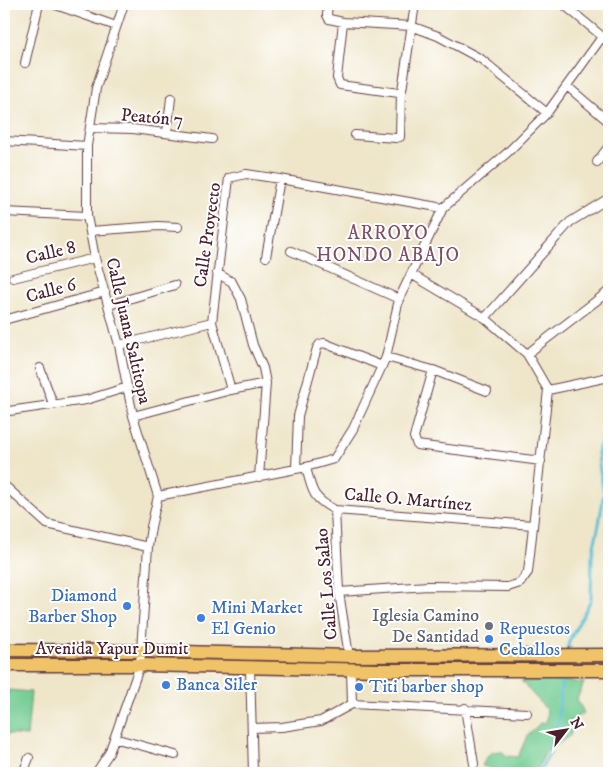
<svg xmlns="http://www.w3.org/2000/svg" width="613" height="777" font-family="'IM FELL DW Pica',serif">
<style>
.green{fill:#72cc92;stroke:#5e765e}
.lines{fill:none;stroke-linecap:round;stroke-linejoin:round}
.stream{stroke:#57bfd4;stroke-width:3}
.minor-casing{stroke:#633d43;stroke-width:10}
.primary-casing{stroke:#633d43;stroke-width:15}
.minor{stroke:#fff;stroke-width:8}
.primary{stroke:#f0c369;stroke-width:12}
.shop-dot{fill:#3f7fe0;stroke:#fff;stroke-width:2}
.worship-dot{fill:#6b7280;stroke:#fff;stroke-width:2}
.labels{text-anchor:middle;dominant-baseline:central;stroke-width:4;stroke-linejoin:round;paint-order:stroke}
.street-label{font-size:18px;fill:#4a1f2b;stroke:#fff}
.shop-label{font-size:18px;fill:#366cbe;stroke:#fff;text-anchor:start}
.worship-label{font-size:18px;fill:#5b616d;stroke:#fff;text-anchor:end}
.neighbourhood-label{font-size:19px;letter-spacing:1px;fill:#7e4d67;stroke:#fff}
</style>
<rect width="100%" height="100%" fill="#fff"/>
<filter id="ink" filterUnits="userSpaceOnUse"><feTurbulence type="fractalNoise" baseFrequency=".02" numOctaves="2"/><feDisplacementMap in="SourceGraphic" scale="10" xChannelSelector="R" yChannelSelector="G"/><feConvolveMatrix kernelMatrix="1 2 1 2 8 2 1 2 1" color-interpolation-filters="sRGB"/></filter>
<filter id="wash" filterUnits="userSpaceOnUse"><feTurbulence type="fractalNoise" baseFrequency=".0096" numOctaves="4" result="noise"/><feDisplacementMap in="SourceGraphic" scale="20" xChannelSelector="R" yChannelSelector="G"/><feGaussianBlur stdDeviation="1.12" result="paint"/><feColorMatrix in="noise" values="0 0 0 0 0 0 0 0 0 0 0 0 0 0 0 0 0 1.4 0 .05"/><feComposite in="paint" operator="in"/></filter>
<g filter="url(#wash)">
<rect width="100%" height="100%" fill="#efe6ca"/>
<path class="green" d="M 521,681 L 567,681 L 584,683 L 577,699 L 584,713 L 571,720 L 571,735 L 546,752 L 535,773 L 505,773 L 506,772 L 482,766 L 486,758 L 493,752 L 501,751 L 507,756 L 518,757 L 527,736 L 540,723 L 546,723 L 547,710 Z
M 8,690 L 31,692 L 27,736 L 4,734 Z"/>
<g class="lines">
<path class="stream" d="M 567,653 L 569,641 L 591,600 L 592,555 L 599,524 L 604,493 L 599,465 L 598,451 L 609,420
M 538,773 L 550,753 L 558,723 L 562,673"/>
</g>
</g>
<g filter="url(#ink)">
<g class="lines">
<defs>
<path id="minor" d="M 53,4 L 116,26
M 328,4 L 327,15 L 329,19 L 343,22 L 411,26 L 438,36 L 481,59 L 547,113
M 563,4 L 609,42
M 343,22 L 337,78 L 340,85 L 399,93 L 402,90 L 415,4
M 25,63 L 39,4
M 567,86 L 609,122
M 90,128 L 133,129 L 212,139
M 167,133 L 171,98
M 355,135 L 396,138 L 400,137 L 401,92
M 4,141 L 87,146
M 597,162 L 609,146
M 4,212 L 87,216
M 90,231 L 158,226 L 178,227
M 291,251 L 399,299
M 266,257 L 280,179
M 217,273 L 232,282 L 241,299 L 253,345 L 263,368 L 266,383 L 259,477
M 411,274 L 485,318 L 527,354 L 548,390
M 13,278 L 95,258
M 109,305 L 175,285
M 485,318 L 570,222 L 609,198
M 4,320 L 105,292
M 119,345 L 212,322
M 527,354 L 609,291
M 386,357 L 433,370 L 487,391
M 40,368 L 53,404
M 433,370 L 414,437 L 417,445 L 541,461
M 231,390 L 212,322 L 229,178 L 246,174 L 280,179 L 443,208
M 548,390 L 609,377
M 9,411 L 86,400 L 128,387
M 133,416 L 231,390 L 266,383
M 306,467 C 312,491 312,498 335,510 L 533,525
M 296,469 L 298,416 L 317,348 L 320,344 L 324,343 L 382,366
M 4,485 L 47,524 L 148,547
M 158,496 L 306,467 L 334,459 L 353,429 L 382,366 L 386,357 L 399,299 L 443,208 L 507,153 L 547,113 L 602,37
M 335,510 L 339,592 L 349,656
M 339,592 L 428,586 L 508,587 L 520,583 L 528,572 L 548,390
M 250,668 L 253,773
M 351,670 L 352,704 L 527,713
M 465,708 L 474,764
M 252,728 L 282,727 L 321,721 L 352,704
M 114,738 L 175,755
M 23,773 L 29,758
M 96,773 L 109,753 L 140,665 L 148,547 L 151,527 L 158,496 L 133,416 L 119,345 L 95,258 L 87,216 L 87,146 L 96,88 L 124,4"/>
<path id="primary" d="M 4,650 L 141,651 L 349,656 L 609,655
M 4,665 L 140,665 L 380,670 L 609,670"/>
</defs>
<use href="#minor" class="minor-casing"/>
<use href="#primary" class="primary-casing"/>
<use href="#minor" class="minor"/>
<use href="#primary" class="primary"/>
</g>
</g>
<g class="shop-dot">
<circle cx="127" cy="606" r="5"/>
<circle cx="201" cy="618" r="5"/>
<circle cx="489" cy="639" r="5"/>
<circle cx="166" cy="685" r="5"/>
<circle cx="359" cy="687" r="5"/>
</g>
<circle class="worship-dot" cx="489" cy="626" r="5"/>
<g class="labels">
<g class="street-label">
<text transform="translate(152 118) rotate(5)">Peatón 7</text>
<text transform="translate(208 235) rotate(-82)">Calle Proyecto</text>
<text transform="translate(51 253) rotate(-14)">Calle 8</text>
<text transform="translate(51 291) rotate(-15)">Calle 6</text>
<text transform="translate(128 331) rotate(77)">Calle Juana Saltitopa</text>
<text transform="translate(408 500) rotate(5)">Calle O. Martínez</text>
<text transform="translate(327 584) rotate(-95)">Calle Los Salao</text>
<text x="112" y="649">Avenida Yapur Dumit</text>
</g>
<g class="shop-label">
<text x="117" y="596" text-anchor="end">Diamond<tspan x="117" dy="21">Barber Shop</tspan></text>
<text x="211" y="608">Mini Market<tspan x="211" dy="21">El Genio</tspan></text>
<text x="499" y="629">Repuestos<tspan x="499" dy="21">Ceballos</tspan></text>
<text x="176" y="685">Banca Siler</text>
<text x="369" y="687">Titi barber shop</text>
</g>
<g class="worship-label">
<text x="479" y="616">Iglesia Camino<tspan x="479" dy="21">De Santidad</tspan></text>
</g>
<g class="neighbourhood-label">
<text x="388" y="233">ARROYO<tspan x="388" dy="22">HONDO ABAJO</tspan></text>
</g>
</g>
<rect width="613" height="777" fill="none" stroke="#fff" stroke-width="20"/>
<g transform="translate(566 730) rotate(59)" stroke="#ffffff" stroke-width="4" paint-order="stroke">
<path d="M0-4L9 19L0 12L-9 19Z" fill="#4a1f2b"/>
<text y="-8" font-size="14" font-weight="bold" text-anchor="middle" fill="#4a1f2b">N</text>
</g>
</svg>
